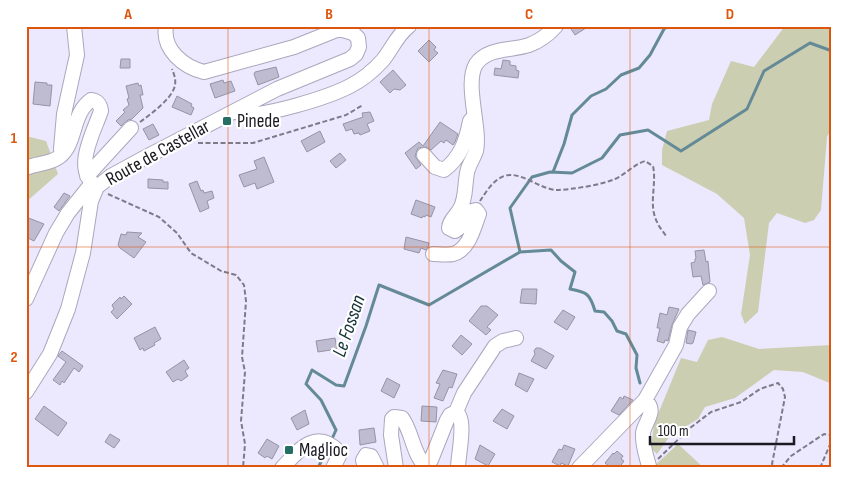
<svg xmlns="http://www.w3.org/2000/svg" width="858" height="494" font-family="'Sofia Sans Condensed',sans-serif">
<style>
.green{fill:#ccceb1}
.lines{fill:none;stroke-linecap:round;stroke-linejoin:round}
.stream{stroke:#638a96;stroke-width:3}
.building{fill:#bfbcd1;stroke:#9693a7}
.minor-casing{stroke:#aba7bc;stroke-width:16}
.path{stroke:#7e7b89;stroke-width:2;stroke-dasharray:5 2.5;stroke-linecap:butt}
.minor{stroke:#fff;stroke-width:14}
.grid{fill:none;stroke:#de560d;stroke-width:1;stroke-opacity:0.55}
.poi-dot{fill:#256e66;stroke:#fff;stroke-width:2}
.labels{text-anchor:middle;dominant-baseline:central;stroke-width:4.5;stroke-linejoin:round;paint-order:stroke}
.poi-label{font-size:19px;fill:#1a1920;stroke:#fff;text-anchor:start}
.street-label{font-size:19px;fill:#1a1920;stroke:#fff}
.water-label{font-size:20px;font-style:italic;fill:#143238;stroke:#fff}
.neatline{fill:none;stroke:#de560d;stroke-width:2}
.grid-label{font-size:16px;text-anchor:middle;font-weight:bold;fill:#de560d}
</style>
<rect width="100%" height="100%" fill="#ece8fe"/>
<path class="green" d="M 785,26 L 832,26 L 832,128 L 827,137 L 821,210 L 814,220 L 805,223 L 777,213 L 769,223 L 758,312 L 745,324 L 741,314 L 750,255 L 744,218 L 717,194 L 662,165 L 662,150 L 667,131 L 709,120 L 712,104 L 731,61 L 754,67 Z
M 26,136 L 46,141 L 58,174 L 26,202 Z
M 722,337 L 759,349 L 832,345 L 832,384 L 803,372 L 774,370 L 735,398 L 705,407 L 698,419 L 670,436 L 657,454 L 651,448 L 654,424 L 681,358 L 697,362 L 708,340 Z
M 678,444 L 704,468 L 652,468 Z"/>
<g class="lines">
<path class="stream" d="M 553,172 L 564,144 L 572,115 L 591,96 L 606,89 L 621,75 L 639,68 L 650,55 L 664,29 L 668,26
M 520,252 L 510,208 L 532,177 L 550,172 L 572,173 L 602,158 L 620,135 L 648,130 L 681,151 L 747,109 L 764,71 L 810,43 L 832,51
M 331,441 L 336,430 L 321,400 L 306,384 L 312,370 L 336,385 L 344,386 L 366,326 L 379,285 L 429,305 L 520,252 L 551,250 L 561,261 L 575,272 L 570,289 C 587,292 590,294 595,311 L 604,312 L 612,321 L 617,331 L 626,334 L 637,355 L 636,368 L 640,383
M 318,468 L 327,449"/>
</g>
<path class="building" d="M 569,26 L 589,26 L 575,35 Z
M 429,40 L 436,47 L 434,50 L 438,53 L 429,62 L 418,51 Z
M 121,59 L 130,59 L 130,68 L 120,68 Z
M 503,60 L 510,61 L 510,65 L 516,66 L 516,70 L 519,71 L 518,78 L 494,75 L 495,68 L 501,69 Z
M 276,67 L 279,77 L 258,85 L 254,74 L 255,72 Z
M 393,70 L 406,85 L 400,90 L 394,89 L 390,93 L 380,82 Z
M 223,80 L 224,83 L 231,81 L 235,91 L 215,98 L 210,84 Z
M 35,82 L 47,83 L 47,85 L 52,85 L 50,106 L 33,104 Z
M 138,83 L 139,86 L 141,85 L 143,95 L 140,95 L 143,108 L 132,119 L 128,120 L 121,126 L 116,121 L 125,112 L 123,110 L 129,105 L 127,99 L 129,98 L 126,86 Z
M 177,96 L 192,104 L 191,106 L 194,108 L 191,115 L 172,107 Z
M 370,112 L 374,121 L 367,124 L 370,131 L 360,135 L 359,133 L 354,134 L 352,129 L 346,131 L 343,124 L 363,117 L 362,113 Z
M 440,122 L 458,134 L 455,142 L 453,145 L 446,140 L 444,143 L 441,141 L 431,150 L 426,147 L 418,148 L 415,156 L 421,165 L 416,169 L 405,153 L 419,142 L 423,146 Z
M 153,124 L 159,135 L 149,140 L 143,129 Z
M 320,131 L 325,142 L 307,152 L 301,141 Z
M 340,153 L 346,160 L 336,168 L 330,161 Z
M 264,157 L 274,182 L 257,189 L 255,183 L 244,187 L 239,175 L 257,169 L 254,161 Z
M 148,179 L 163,180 L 163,182 L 168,182 L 168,189 L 148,188 Z
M 197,181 L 201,191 L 203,190 L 204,193 L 212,191 L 214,198 L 207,201 L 209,208 L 200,212 L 189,184 Z
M 64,193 L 70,196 L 59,211 L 54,207 Z
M 416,200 L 435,207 L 431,217 L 426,215 L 425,217 L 423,216 L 422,218 L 411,214 Z
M 26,217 L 44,224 L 34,241 L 26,237 Z
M 127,232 L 142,233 L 138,237 L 146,242 L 134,258 L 120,248 L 118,245 L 121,234 L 126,235 Z
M 406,237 L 429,243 L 428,247 L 426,250 L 421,248 L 419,253 L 404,249 Z
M 704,250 L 706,262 L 708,261 L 710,282 L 703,285 L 701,276 L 693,277 L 691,263 L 695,262 L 695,259 L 696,258 L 695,251 Z
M 522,289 L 537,289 L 536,304 L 520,303 Z
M 124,296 L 132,304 L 117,319 L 111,312 L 114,309 L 112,305 L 120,297 L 121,299 Z
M 481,306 L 487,306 L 498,315 L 487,327 L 491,330 L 486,335 L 469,321 Z
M 669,307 L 679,309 L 672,325 L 668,341 L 665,340 L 664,343 L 657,341 L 660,328 L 657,328 L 660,313 L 667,315 Z
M 563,310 L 575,317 L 567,330 L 554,322 Z
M 155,327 L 161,339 L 154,343 L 155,345 L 144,351 L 143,348 L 140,350 L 134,338 Z
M 688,330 L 696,332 L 693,343 L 691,344 L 686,343 Z
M 461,335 L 472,344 L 462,355 L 452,346 Z
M 335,338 L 337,349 L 318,352 L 316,341 Z
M 536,348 L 540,348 L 554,356 L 546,369 L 531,361 L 535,354 L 534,351 Z
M 62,351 L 83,366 L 79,372 L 74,368 L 64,383 L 62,381 L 60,385 L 53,380 L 66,362 L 58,356 Z
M 184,360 L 189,368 L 185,371 L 188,376 L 181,381 L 178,379 L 173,382 L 166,372 Z
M 443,370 L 457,374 L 452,388 L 449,387 L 443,401 L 434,398 L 440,384 L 436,383 Z
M 519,373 L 534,379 L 527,392 L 515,385 Z
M 387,378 L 400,385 L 394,398 L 381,391 Z
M 624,396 L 633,400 L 619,415 L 611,411 L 620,397 L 623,399 Z
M 44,406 L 67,423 L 58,436 L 35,419 Z
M 422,406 L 437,407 L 436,422 L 421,421 Z
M 502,409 L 514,416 L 507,429 L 493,421 Z
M 305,410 L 309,424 L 297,430 L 291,418 Z
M 374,428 L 376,442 L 360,445 L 359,430 Z
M 110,434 L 120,440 L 114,448 L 105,442 Z
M 267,439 L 279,446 L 272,459 L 267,456 L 265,458 L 258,453 Z
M 480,445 L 495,454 L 488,466 L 475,459 Z
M 564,445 L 575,449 L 568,466 L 561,463 L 560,466 L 552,462 L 559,449 L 562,450 Z
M 617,451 L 623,456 L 621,459 L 624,461 L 619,468 L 611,468 L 605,463 L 613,453 L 614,454 Z"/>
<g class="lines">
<defs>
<path id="minor" d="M 237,111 L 242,115 C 266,116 327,98 350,86 C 362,80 374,70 383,60 C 392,49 397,35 409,26
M 63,150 L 61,149 L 64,114 L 77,55 L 74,26
M 424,155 L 435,167 L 444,170 C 461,157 466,141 470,121 L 472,119
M 26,168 C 37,163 50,164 59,157 C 77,144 71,114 91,100 C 98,101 100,104 101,111 C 93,134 72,170 97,187
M 87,176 L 131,128
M 433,254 C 439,254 447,255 453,254 C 469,250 474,227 479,214 L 476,210 L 472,211 L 463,225 L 455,231 L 449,228 C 449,221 456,216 460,209 C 467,197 464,182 468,169 C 470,163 474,157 476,151 C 481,128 464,84 476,64 C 488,47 512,51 529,45 C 540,41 548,35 556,26
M 26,299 L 56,233 L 68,213 L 92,183
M 26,392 L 50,354 L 68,309 L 83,253 L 91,201 L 97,187 L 111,176 L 144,158 L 277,89 L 350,59 L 356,54 L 359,47 L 358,38 L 353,33 L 339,29 L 294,47 L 204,72 C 184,67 162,50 166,26
M 645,400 C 658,411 645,421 643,433 C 642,444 646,455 649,466
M 456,412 L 464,393 L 495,346 L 503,341 L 516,338
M 282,468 C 298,451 315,428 338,451 L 339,456 L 333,468
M 365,468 L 363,460 L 366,455 L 371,456 L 377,468
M 396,468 L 391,435 L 392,419 L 394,417 L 402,418 C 412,431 413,455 425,465 L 431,460 L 447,420 L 450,415 L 456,412 C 467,419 458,455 458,468
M 579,468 L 645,400 L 676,345 L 680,327 L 688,314 L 709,291"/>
</defs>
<use href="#minor" class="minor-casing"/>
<path class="path" d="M 140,122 C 151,114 173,98 175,85 C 176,79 174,74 172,69
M 198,143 L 253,143 L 346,115 L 363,105
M 108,194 L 159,217 L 177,233 L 191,253 L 221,271 L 236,275 L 244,285 L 246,301 L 242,357 L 245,372 L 241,421 L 245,444 L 243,468
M 480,201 C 486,192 493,180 504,176 C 521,170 541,191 559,190 C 574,189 601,185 615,179 C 626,174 633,165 645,161 L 653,166 C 657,185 648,204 657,222 C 659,227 663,231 666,236
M 658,459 L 690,428 L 711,412 L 741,402 L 760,389 L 778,383 L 783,389 L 785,397 L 772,464 L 776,468
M 781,468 L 791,456 L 824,434 L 830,435 L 832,440
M 820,468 L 832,440"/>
<use href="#minor" class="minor"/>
</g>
<path class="grid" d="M 228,26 L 228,468M 429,26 L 429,468M 630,26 L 630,468M 26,247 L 832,247"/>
<g class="poi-dot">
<rect x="222" y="116" width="10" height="10" rx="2.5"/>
<rect x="284" y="445" width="10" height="10" rx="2.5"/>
</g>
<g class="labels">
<g class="poi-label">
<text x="237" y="121">Pinede</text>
<text x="299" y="450">Maglioc</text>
</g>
<g class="street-label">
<text transform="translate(158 153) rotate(-29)">Route de Castellar</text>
</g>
<g class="water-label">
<text transform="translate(349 326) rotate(-71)">Le Fossan</text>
</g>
</g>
<rect width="858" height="494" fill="none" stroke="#ffffff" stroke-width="55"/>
<path d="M650 436v8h144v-8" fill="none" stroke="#1a1920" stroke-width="2.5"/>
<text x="658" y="436" font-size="15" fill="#1a1920" stroke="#ffffff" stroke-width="4" paint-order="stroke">100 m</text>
<rect x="28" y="28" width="802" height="438" class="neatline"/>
<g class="grid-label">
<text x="128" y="19">A</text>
<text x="329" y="19">B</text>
<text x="529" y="19">C</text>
<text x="730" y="19">D</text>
<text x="14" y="143">1</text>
<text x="14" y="362">2</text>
</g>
</svg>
